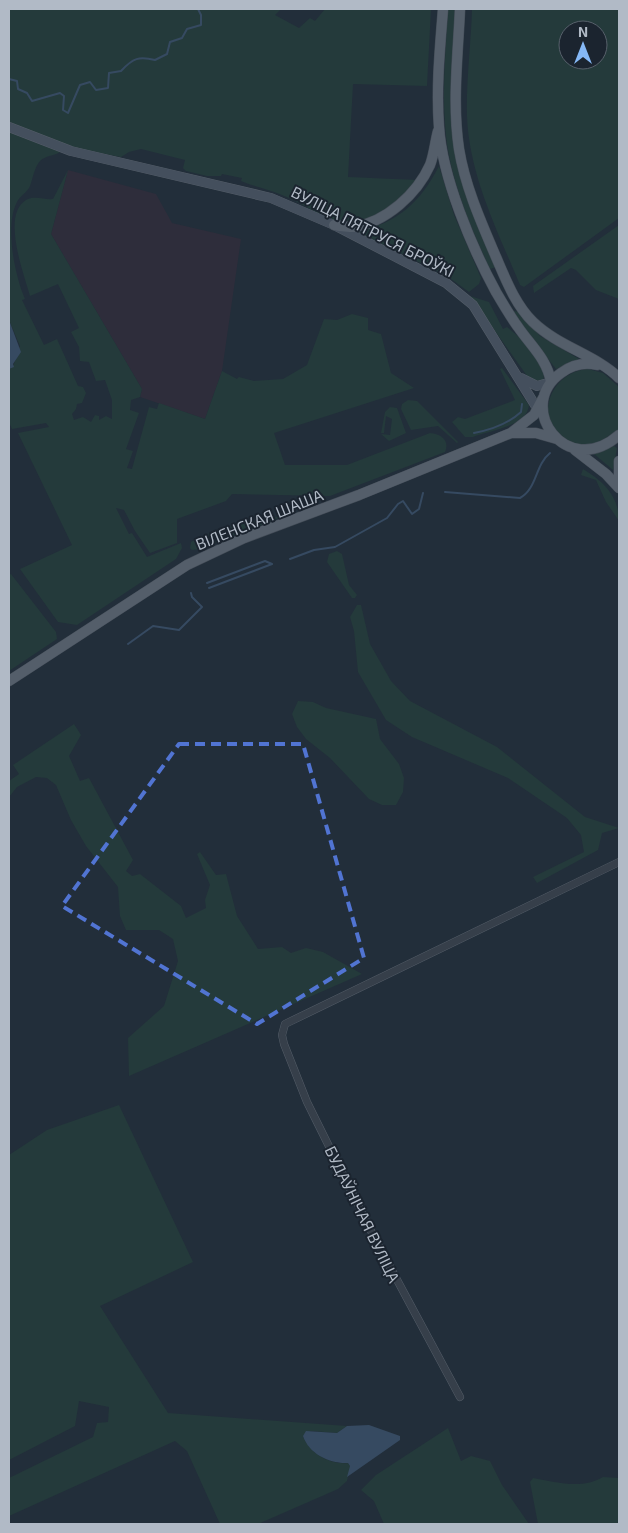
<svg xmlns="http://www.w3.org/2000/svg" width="628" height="1533" font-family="'Exo 2',sans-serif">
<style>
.medical{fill:#2e2d3b}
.green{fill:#243a3b;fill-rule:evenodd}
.water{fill:#364a61}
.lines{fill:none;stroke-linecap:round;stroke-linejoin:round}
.stream{stroke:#364a61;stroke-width:2}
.street-casing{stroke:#545d68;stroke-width:8}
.secondary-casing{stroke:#545d68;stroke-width:10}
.primary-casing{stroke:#424b56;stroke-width:11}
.street{stroke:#363f4a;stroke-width:7}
.secondary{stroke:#444f5d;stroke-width:9}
.primary{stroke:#545e6a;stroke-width:10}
.marked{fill:none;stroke:#5174d2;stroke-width:4;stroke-dasharray:10 6;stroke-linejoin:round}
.labels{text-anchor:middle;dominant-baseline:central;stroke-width:4;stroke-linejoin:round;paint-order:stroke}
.street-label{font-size:16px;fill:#b1bac6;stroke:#1b242f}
</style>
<rect width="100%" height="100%" fill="#222e3a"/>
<path class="medical" d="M 68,170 L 156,194 L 172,223 L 241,239 L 222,371 L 205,419 L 140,397 L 142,389 L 51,234 Z"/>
<path class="green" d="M 9,9 L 281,9 L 275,15 L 299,28 L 310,18 L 315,21 L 325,9 L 431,9 L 427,86 L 353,84 L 348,177 L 417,180 C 399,201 369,230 338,221 C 319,216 301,202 282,195 C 268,189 255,187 241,181 L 242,178 L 222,174 L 221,176 L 207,176 L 186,171 L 183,168 L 185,160 L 141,149 L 129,152 L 121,157 L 72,148 L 9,124 Z
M 448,9 L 455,9 L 451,124 L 455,151 L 496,267 L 490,269 C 469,223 448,175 445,124 C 442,85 446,47 448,9 Z
M 472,9 L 619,9 L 619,218 L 524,287 L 520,285 C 498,232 469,175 467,116 C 466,81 471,44 472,9 ZM 568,30 L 598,30 L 598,60 L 568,60 Z
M 9,132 L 60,152 C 55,156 46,155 40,161 C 34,168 33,178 30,186 C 27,193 19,196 16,204 C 5,228 15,276 25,299 L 22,300 L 44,345 L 57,339 L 78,386 L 83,387 L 86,393 L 82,403 L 77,404 L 76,409 L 72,414 L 74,420 L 83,417 L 91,422 L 95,415 L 99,416 L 99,420 L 106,416 L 112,419 L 112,400 L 105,380 L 96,381 L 89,362 L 80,361 L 79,347 L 71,332 L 79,328 L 58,284 L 30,296 C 24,274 1,215 26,200 C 34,195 45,200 53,199 L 68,170 L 51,234 L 142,389 L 140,397 L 131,400 L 130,410 L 139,413 L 126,449 L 133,451 L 127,468 L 132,469 L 149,407 L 157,409 L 159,403 L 205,419 L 222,371 L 237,379 L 239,377 L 254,381 L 283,379 L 307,365 L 324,319 L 337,320 L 352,314 L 368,318 L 368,330 L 381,334 L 391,373 L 414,388 L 274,433 L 285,465 L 347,465 L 430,433 C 441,434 450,440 445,452 L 330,496 L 232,494 L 226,501 L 177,519 L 177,543 L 150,553 L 135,531 L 124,510 L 116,508 L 129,534 L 132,533 L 147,557 L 181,543 L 182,548 L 176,559 L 77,625 L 58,622 L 20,569 L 72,545 L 18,433 L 49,427 L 46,423 L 12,429 L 9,422 L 9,369 L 13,367 L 20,346 L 9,320 Z
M 439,166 L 454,215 L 481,278 L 479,284 L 469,292 L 447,276 L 358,232 C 398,222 420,203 439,166 Z
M 619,225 L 619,299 L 596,290 L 576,270 L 571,268 L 534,293 L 533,286 Z
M 470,296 L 489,302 L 503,329 L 507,327 C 520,337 549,364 543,381 L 530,380 Z
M 510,310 L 519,312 L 540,336 L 579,359 L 556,369 Z
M 502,368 L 529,405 C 527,427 490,430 473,437 L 465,437 L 452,422 L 458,417 L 465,419 L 515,400 L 500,369 Z
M 588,369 L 603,373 L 619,387 L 619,429 L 593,446 C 586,445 577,445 570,442 C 531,425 548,372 588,369 Z
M 408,400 L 417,401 L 458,442 L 457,443 L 438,426 L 411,430 L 401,409 L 402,404 Z
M 390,407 L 397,408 L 406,433 L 389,441 L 381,434 L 390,435 L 392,419 L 386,416 L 384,433 L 381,433 L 385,412 Z
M 614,446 L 617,448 L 613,470 L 594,454 Z
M 583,469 C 603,481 619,496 619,521 L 606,502 L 596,480 L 581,475 Z
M 286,515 L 200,549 L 192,550 L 190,548 L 191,542 C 214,527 259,521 286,515 Z
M 337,551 L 342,554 L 349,585 L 357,595 L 355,598 L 352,598 L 327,562 L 329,554 Z
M 11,574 L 56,632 L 57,639 L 9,671 L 9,575 Z
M 357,605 L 361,605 L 370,644 L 391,681 L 410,701 L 497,747 L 585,817 L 619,828 L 602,833 L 598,850 L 537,883 L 533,877 L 584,852 L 581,835 L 567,818 L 508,778 L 412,737 L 386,720 L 358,672 L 354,631 L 350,617 Z
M 298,701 L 313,702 L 326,708 L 376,719 L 380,739 L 399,764 L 404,778 L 403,792 L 396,805 L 382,805 L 369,799 L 330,758 L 306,739 L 297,727 L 292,714 Z
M 74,724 L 81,735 L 69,756 L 80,781 L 89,778 L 133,860 L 126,871 L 132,876 L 140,874 L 181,906 L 186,918 L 206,908 L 205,900 L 210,885 L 197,854 L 200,852 L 216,875 L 226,874 L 237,916 L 258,949 L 282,947 L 291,953 L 306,948 L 323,952 L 362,974 L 129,1076 L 128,1038 L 164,1006 L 178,961 L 173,939 L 159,930 L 126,930 L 120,916 L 118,887 L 86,846 L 71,820 L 56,785 L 47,778 L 36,777 L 17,787 L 9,797 L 9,781 L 19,774 L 13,765 Z
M 119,1105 L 193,1262 L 100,1306 L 168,1413 L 347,1426 L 337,1433 L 311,1431 L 303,1436 C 309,1453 330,1465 348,1463 L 350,1466 L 347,1481 L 338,1489 L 258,1524 L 220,1524 L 187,1451 L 175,1441 L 9,1516 L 9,1478 L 93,1437 L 97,1423 L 108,1422 L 109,1407 L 79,1401 L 75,1426 L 9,1460 L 9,1155 L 47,1130 Z
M 448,1428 L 461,1461 L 471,1456 L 490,1461 L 502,1485 L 529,1524 L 384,1524 L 374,1501 L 361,1490 L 376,1475 Z
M 603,1477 L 619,1478 L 619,1524 L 538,1524 L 530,1482 L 533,1478 C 556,1482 582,1490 603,1477 Z"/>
<path class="water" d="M 9,320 L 21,352 L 13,364 L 14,367 L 9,369 Z
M 369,1425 L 400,1436 L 400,1440 L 347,1477 L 350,1466 L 348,1463 C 330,1464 309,1454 303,1436 L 306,1431 L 337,1433 L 347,1426 Z"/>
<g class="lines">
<path class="stream" d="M 9,79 L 17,81 L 18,89 L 27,93 L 32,101 L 60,93 L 64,96 L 63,110 L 68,113 L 80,85 L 90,82 L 96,90 L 108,88 L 109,73 L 121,71 C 133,58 139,56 155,60 L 167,54 L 170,42 L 182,38 L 187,29 L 201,25 L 201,15 L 198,9
M 474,433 C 490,430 509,423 521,412 L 522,404
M 445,492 L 520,498 C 537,489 535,465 550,453
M 290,559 L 314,550 L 335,547 L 387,518 L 398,504 L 403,501 L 412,514 L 419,509 L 423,493
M 207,583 L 265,561 L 272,564
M 209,588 L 272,564
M 128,644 L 153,626 L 179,630 L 202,607 L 192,597 L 191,593"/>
<defs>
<path id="street" d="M 460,1397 L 374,1237 L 307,1102 L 284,1044 L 282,1035 L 285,1024 L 619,862"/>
<path id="secondary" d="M 9,127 L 71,151 L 271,198 L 334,225 L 446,283 L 473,305 L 540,413
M 521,378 L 537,386 L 551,382"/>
<path id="primary" d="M 443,9 C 440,48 436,88 439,127 C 442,177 472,248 496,292 C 503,304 510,316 518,327 C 531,346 547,359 551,382
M 460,9 C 458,55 452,103 459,149 C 465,186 481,222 496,257 C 506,280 515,304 533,322 C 559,347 596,355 619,378
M 334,225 C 340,226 347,227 354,227 C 386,222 417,194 430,165 C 434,155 435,142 438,131
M 597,365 C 584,362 572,365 561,373 C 514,406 566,481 619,435
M 512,433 L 536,433 L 557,439
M 575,450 L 606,474 L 619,488
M 619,461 L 619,475
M 9,681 L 187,565 L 244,538 L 359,495 L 511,433 L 534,415 L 543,398"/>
</defs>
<use href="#street" class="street-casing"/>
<use href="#secondary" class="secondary-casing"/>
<use href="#primary" class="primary-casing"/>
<use href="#street" class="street"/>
<use href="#secondary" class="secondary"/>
<use href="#primary" class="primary"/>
</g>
<path class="marked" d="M 179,744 L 303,744 L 364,958 L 257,1024 L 62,906 Z"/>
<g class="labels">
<g class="street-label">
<text transform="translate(373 231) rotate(27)">ВУЛІЦА ПЯТРУСЯ БРОЎКІ</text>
<text transform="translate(259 519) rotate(-22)">ВІЛЕНСКАЯ ШАША</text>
<text transform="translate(363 1214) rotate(64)">БУДАЎНІЧАЯ ВУЛІЦА</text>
</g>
</g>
<rect width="628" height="1533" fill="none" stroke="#b1bac6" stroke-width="20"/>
<g transform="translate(583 45)"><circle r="24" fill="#1b242f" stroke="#57606b"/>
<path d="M0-4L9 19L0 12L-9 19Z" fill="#85b8f6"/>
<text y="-8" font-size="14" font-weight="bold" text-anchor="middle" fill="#b1bac6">N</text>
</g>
</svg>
